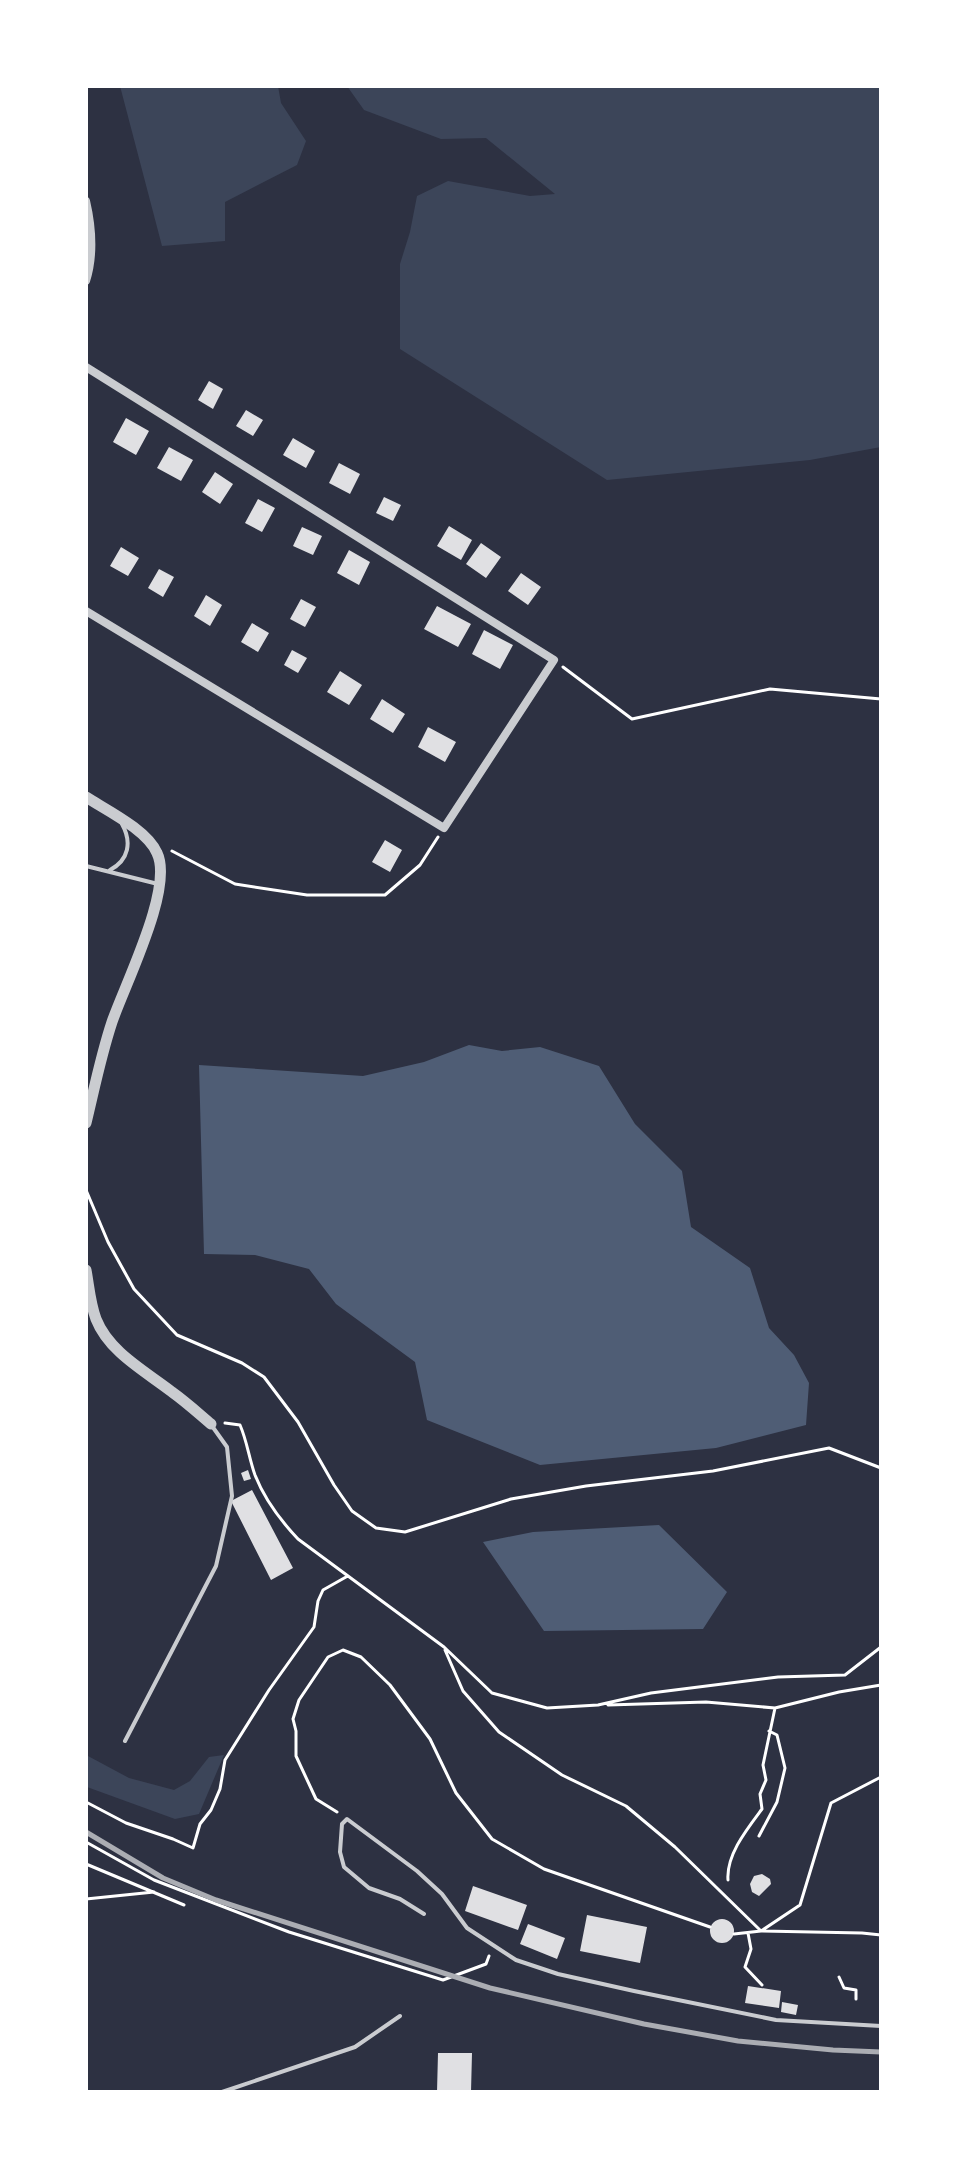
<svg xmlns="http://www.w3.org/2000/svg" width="967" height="2178" font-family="'Alegreya Sans',sans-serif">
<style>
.green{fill:#3c4559}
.water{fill:#4f5d75}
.building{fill:#e0e0e3}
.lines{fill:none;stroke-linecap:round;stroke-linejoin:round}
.path{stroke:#fff;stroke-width:3}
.service{stroke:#caccd0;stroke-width:4}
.minor{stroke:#caccd0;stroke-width:8}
.tertiary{stroke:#caccd0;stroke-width:11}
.rail{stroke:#abadb3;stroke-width:5}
</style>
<rect width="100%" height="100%" fill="#2d3142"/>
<path class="green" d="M 120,86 L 278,86 L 281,103 L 306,141 L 297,165 L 225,202 L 225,241 L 162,246 Z
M 347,86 L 881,86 L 881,447 L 810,460 L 607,480 L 400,349 L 400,264 L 410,232 L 417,196 L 448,181 L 530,196 L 555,194 L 486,138 L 441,139 L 364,110 Z
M 86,1750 L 88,1756 L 129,1778 L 174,1790 L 190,1781 L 209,1757 L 224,1755 L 199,1814 L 175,1819 L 87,1787 Z"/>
<path class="water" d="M 469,1045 L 502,1051 L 540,1047 L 599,1066 L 635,1124 L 682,1171 L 691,1227 L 750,1268 L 769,1328 L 794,1355 L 809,1383 L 806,1425 L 716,1448 L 540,1465 L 427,1420 L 415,1362 L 336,1304 L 309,1269 L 255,1255 L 204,1254 L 199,1065 L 363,1076 L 424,1062 Z
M 659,1525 L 727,1592 L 703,1629 L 544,1631 L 483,1542 L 533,1532 Z"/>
<path class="building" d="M 209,381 L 223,389 L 213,409 L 198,400 Z
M 246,410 L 263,420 L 253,436 L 236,426 Z
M 126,418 L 149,431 L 136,455 L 113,442 Z
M 293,438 L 315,451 L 306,468 L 283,455 Z
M 169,447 L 193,460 L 181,481 L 157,468 Z
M 339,463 L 360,474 L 350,494 L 329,483 Z
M 215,472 L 233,484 L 220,504 L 202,492 Z
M 384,497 L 401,505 L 393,521 L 376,513 Z
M 258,499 L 275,508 L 262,532 L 245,523 Z
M 449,526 L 472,540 L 461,560 L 437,546 Z
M 302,527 L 322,536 L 313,555 L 293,546 Z
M 481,543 L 501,557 L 486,578 L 466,564 Z
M 121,547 L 139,558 L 128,576 L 110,566 Z
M 349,550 L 370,562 L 359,585 L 337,573 Z
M 159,569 L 174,577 L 163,597 L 148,588 Z
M 521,573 L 541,587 L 528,605 L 508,591 Z
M 206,595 L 222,605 L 210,626 L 194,616 Z
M 301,599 L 316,607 L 305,627 L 290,619 Z
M 437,606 L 471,624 L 458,647 L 424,629 Z
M 252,623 L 269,633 L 258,652 L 241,642 Z
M 484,630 L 513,645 L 500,669 L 472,654 Z
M 292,650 L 307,658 L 298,673 L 284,665 Z
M 340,671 L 362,685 L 349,705 L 327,692 Z
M 382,699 L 405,714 L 393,733 L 370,719 Z
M 428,727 L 456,742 L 445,762 L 418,747 Z
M 385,840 L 402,850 L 390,872 L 372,862 Z
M 248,1470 L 251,1479 L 244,1481 L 241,1473 Z
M 252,1490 L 293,1568 L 271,1580 L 231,1501 Z
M 762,1874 L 770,1879 L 771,1884 L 759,1896 L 752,1892 L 750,1884 L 754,1876 Z
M 473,1886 L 527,1905 L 518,1930 L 465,1911 Z
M 587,1915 L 647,1927 L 640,1963 L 580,1951 Z
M710 1931a12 12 0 1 1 24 0a12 12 0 1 1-24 0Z
M 528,1924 L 565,1938 L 557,1959 L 520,1944 Z
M 748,1986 L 781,1991 L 779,2008 L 745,2003 Z
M 782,2002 L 798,2005 L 796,2015 L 781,2012 Z
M 438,2053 L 472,2053 L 471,2092 L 437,2092 Z"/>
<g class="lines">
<path class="path" d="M 563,667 L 632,719 L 770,689 L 881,699
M 172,851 L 235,884 L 307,895 L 385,895 L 420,865 L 438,837
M 86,1190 L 108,1242 L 134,1289 L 177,1335 L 242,1363 L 264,1377 L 298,1422 L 334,1485 L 352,1511 L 376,1528 L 405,1532 L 511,1499 L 586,1486 L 713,1471 L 829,1448 L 881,1468
M 225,1423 L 240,1425 C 247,1441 249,1458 255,1475 C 264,1498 281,1521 298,1539 L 444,1647 L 492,1693 L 547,1708 L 598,1705 L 651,1693 L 778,1677 L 845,1675 L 881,1647
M 445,1650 L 463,1691 L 499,1732 L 562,1775 L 626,1806 L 675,1847 L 761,1931 L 800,1905 L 831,1803 L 881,1777
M 608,1705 L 706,1702 L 775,1708 L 839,1692 L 881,1685
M 86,1802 L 126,1823 L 173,1839 L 193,1848 L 200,1824 L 211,1810 L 220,1789 L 225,1760 L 269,1690 L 314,1627 L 318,1601 L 323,1590 L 346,1577
M 337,1812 L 316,1799 L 296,1756 L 296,1731 L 293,1719 L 299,1700 L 328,1657 L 343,1650 L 361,1657 L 390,1685 L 430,1739 L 456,1793 L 492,1839 L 544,1869 L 710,1927
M 759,1836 L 777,1802 L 785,1768 L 777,1735 L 769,1731
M 86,1842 L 154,1880 L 289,1932 L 443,1980 L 486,1964 L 489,1956
M 86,1864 L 184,1905
M 728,1880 C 726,1855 747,1829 762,1809 L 760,1794 L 766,1780 L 763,1765 L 775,1708
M 86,1899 L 154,1892
M 748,1933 L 751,1949 L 745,1967 L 762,1985
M 734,1934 L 761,1931 L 862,1933 L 881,1935
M 839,1977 L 844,1988 L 856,1990 L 856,1999"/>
<path class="service" d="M 86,866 L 158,884
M 110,870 C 129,860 132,842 122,824
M 125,1741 L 216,1566 L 232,1496 L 227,1447 L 212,1426
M 424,1914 L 400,1899 L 369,1888 L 344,1867 L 340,1852 L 342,1824 L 347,1819 L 417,1871 L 442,1894 L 467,1928 L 516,1960 L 558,1974 L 634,1991 L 776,2020 L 881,2026
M 222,2092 L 355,2047 L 400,2016"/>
<path class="minor" d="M 86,201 C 92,227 94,256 86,281
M 86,367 L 554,660 L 444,828 L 86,611"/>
<path class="tertiary" d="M 86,797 C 108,811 147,830 157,853 C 174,888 125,984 112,1022 C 101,1055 94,1090 86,1123
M 86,1270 C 89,1286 90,1303 96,1319 C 109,1352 145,1371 172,1392 C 186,1402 198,1413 211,1424"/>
<path class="rail" d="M 86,1832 L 163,1878 L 216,1900 L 490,1988 L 644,2024 L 738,2041 L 833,2050 L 881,2052"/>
</g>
<rect width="967" height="2178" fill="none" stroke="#ffffff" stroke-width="176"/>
</svg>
